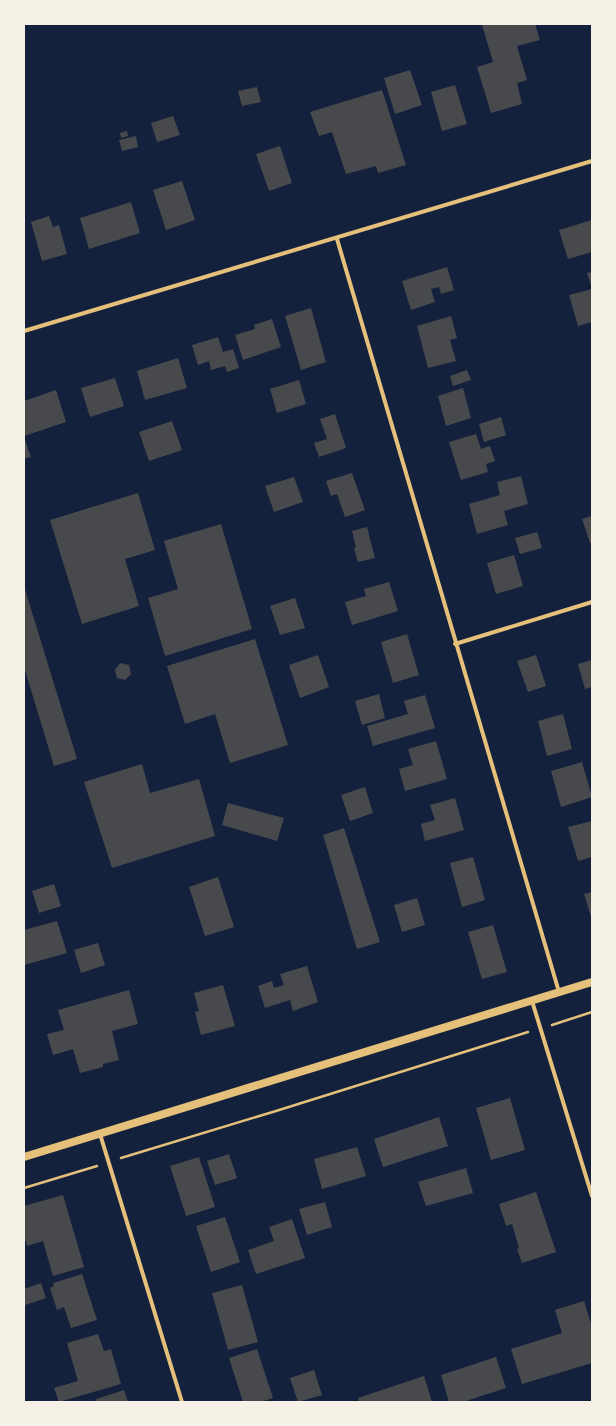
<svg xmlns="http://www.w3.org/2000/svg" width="616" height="1426" font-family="Karla,sans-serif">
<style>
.building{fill:#48494c}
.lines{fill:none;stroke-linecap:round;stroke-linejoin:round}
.path{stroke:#e5c07b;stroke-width:2.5}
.minor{stroke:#e5c07b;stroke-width:4}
.secondary{stroke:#e5c07b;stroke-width:8}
</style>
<rect width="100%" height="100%" fill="#14213d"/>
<path class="building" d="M 535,24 L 540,40 L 517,46 L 527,80 L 517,83 L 522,104 L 491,113 L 477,67 L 493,62 L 482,25 Z
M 410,70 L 422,105 L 395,114 L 384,78 Z
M 455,85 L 467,124 L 442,131 L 431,92 Z
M 257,87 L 261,102 L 242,106 L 238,91 Z
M 382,90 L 406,165 L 378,173 L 376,166 L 346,174 L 332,132 L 319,136 L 310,112 Z
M 173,116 L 180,135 L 157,142 L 151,123 Z
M 127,131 L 128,136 L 121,138 L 120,133 Z
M 136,136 L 138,147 L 122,151 L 119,140 Z
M 280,146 L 292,183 L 269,191 L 256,154 Z
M 182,181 L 195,220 L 166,230 L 153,190 Z
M 131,202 L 140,233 L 89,249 L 80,218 Z
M 49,216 L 53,227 L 59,225 L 67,254 L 42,261 L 31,222 Z
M 592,220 L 592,252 L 568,259 L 559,230 Z
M 447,267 L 454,290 L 441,294 L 439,287 L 431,289 L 435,302 L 411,310 L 402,281 Z
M 592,272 L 592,288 L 587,273 Z
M 592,289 L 592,322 L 578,326 L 569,295 Z
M 311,308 L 326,362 L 301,370 L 285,316 Z
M 451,316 L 457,338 L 450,340 L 456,361 L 428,368 L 417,326 Z
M 272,319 L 281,347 L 243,360 L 235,335 L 255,329 L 254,325 Z
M 218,337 L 223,352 L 233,349 L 239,368 L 227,372 L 225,366 L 211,370 L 209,361 L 198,365 L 192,345 Z
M 178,358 L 187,388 L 145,400 L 137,371 Z
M 467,370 L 471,380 L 453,386 L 450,376 Z
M 115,378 L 124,406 L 90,417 L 81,388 Z
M 299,380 L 306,404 L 277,413 L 270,389 Z
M 463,388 L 471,418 L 446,426 L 438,396 Z
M 56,390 L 66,422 L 24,436 L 24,401 Z
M 335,414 L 346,448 L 319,457 L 314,443 L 327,439 L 320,419 Z
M 501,417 L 506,435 L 484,442 L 479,424 Z
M 172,421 L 182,450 L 149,461 L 139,432 Z
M 476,434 L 481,449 L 490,446 L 495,461 L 486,464 L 488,472 L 461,480 L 449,442 Z
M 24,437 L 31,457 L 24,459 Z
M 352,473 L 365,510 L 345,517 L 337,494 L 331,496 L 326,481 Z
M 521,476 L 528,504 L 504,511 L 508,525 L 477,534 L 469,504 L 500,495 L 497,482 Z
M 294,477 L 303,502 L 274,512 L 265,486 Z
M 138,493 L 155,550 L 125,559 L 139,606 L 82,624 L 50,520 Z
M 592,516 L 592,543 L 590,543 L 582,519 Z
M 221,524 L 252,629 L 165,656 L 148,598 L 178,589 L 164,541 Z
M 367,527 L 375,558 L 358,562 L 354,548 L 356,547 L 352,531 Z
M 537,532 L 542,548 L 520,554 L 515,538 Z
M 514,555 L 523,586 L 496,594 L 487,563 Z
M 389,582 L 398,611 L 352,625 L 345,602 L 366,596 L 364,589 Z
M 24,586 L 77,759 L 54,766 L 24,667 Z
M 295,598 L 305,628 L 280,635 L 270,606 Z
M 407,634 L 419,675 L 393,683 L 381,642 Z
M 255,639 L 288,745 L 230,763 L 215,714 L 185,724 L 167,666 Z
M 318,655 L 329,687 L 300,698 L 289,665 Z
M 536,655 L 546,686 L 528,692 L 517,661 Z
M 592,660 L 592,687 L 585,689 L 578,664 Z
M 120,663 L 129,665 L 131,674 L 125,680 L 117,678 L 115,670 Z
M 379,694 L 385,718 L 362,725 L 355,701 Z
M 425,695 L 435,728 L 373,746 L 367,726 L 408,714 L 404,701 Z
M 563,714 L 572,749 L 547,756 L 538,721 Z
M 436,741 L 447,779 L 405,791 L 399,769 L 413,765 L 408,749 Z
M 582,762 L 592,797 L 561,807 L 551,771 Z
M 142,764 L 150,793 L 199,779 L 215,836 L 112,868 L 84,782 Z
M 365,787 L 373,813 L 350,821 L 341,795 Z
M 455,798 L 464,830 L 425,841 L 421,824 L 435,820 L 430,805 Z
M 228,803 L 284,818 L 277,841 L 222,825 Z
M 592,821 L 592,857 L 578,861 L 568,827 Z
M 344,828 L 380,942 L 357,949 L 323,835 Z
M 473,857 L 485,900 L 462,907 L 450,863 Z
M 218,877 L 234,927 L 205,936 L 189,887 Z
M 54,884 L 61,906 L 39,913 L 32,891 Z
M 592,892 L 592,920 L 584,894 Z
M 417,898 L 425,925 L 402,932 L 394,905 Z
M 57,921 L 67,953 L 24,965 L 24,930 Z
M 493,925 L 507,972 L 482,979 L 468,932 Z
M 98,943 L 105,965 L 81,973 L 74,950 Z
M 307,966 L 318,1002 L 293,1011 L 290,1000 L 265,1008 L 258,986 L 272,981 L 274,988 L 284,985 L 280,974 Z
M 223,985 L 235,1026 L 201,1035 L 195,1012 L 199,1011 L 194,993 Z
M 129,990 L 138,1024 L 112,1031 L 119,1060 L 103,1064 L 103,1067 L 80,1073 L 73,1049 L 53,1055 L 47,1034 L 64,1030 L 58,1010 Z
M 510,1098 L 525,1150 L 491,1160 L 476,1108 Z
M 439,1117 L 448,1146 L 383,1167 L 374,1139 Z
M 357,1147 L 366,1176 L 322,1189 L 314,1159 Z
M 229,1154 L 237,1178 L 215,1185 L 207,1161 Z
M 199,1157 L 215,1207 L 186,1216 L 170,1166 Z
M 466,1168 L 473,1193 L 426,1206 L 418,1182 Z
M 536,1192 L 556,1252 L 522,1263 L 517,1249 L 519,1248 L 512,1224 L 506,1226 L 499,1204 Z
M 63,1195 L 84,1267 L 53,1276 L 43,1241 L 27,1246 L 24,1235 L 24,1206 Z
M 325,1202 L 332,1227 L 307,1235 L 299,1209 Z
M 225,1217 L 240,1262 L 211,1272 L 196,1226 Z
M 292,1219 L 305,1258 L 256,1274 L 248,1250 L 274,1241 L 269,1227 Z
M 82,1274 L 97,1320 L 71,1328 L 64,1307 L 57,1310 L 50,1288 L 54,1286 L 53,1283 Z
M 41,1283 L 46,1298 L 25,1305 L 24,1289 Z
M 242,1285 L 258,1342 L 228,1350 L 212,1293 Z
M 584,1301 L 592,1327 L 592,1363 L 522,1384 L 511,1349 L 562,1333 L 555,1310 Z
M 98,1334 L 104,1351 L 111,1349 L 121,1384 L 59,1402 L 54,1388 L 78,1381 L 67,1343 Z
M 257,1349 L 273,1398 L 260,1402 L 243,1402 L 229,1358 Z
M 496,1357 L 506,1388 L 463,1402 L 449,1402 L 441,1375 Z
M 314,1370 L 322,1395 L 298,1402 L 290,1378 Z
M 424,1376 L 432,1402 L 359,1402 L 358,1398 Z
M 124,1390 L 128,1402 L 97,1402 L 96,1399 Z"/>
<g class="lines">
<path class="path" d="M 552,1025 L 592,1012
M 121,1158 L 276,1111 L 528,1032
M 24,1188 L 97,1166"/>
<path class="minor" d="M 337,239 L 559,992
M 24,331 L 592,161
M 455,644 L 592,602
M 532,1001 L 592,1196
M 100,1134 L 182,1402"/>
<path class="secondary" d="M 24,1157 L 592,982"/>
</g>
<rect width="616" height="1426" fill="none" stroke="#f6f1e7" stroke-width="50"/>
</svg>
